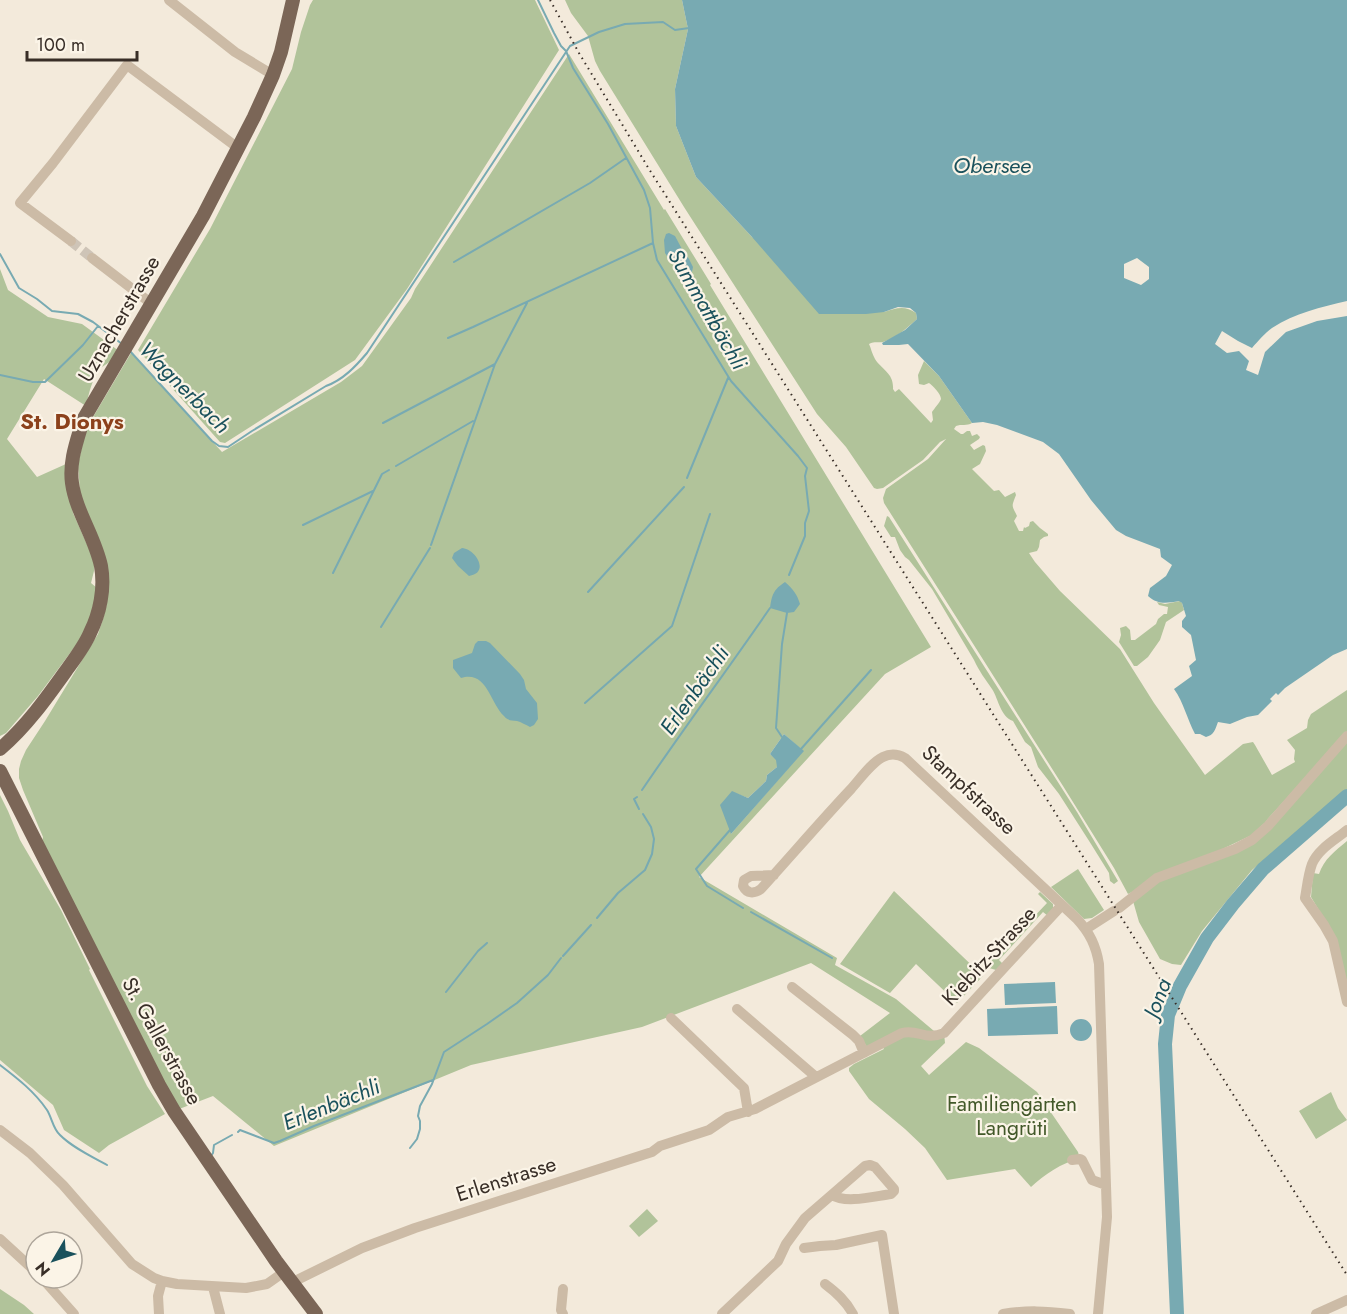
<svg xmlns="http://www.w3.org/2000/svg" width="1347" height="1314" font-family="Jost,sans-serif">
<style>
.green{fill:#b1c39a;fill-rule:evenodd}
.water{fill:#78aab2;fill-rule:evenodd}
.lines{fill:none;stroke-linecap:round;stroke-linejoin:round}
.stream{stroke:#78aab2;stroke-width:2}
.river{stroke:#78aab2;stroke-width:14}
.minor-tunnel{stroke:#cec4b7;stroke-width:10;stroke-dasharray:10 5;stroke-linecap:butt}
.minor{stroke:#ccbba6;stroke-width:10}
.major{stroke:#7b6657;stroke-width:14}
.rail{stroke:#382e27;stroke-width:2;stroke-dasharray:1.5 4.5;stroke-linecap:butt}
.labels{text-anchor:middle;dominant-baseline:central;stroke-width:4.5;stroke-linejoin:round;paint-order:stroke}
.street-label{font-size:21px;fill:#382e27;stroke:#fbf4e7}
.park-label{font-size:21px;fill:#425829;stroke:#fbf4e7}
.water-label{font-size:22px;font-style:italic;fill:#1a515c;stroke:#fbf4e7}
.neighbourhood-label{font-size:22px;font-weight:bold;fill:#8c411b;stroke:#fbf4e7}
</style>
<rect width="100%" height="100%" fill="#f3eadb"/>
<path class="green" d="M 313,0 L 535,0 L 559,50 L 407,289 L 355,360 L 225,443 L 220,442 L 138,350 L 210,229 L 292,69 L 301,32 L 310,5 Z
M 565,0 L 682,0 L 688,29 L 675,89 L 676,126 L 696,177 L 752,237 L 884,312 C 896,308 905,305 916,313 L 917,319 C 907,328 896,338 883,342 C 878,343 875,341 869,344 C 871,348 872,354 875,359 C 882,370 894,373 893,389 L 895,392 L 899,389 L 931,423 L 933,420 L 932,412 C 934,409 940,402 941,399 C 941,394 933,386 929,383 L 924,385 L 919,384 L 918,375 L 924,361 L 939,376 L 972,423 C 967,426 961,424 956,426 L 954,429 L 961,434 L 963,434 L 967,431 L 970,431 L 972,436 L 977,434 L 980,437 L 979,439 L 970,445 L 974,450 L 983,445 L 985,446 L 986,451 L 980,464 L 972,469 L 994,491 L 999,490 L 1005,497 L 1015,492 L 1016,495 C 1011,508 1012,505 1017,516 L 1014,521 L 1019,531 L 1023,531 L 1024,527 L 1025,528 L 1029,526 L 1030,522 L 1033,521 L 1040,528 L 1048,534 L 1048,536 L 1044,537 L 1040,540 L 1039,547 L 1037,551 L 1029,553 L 1035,562 L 1060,591 L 1120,649 L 1154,703 L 1205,775 L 1243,744 L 1253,742 L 1255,745 L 1272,775 L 1295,762 L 1294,759 L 1295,750 L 1287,740 L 1307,728 L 1308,720 L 1311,714 L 1347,690 L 1347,732 L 1254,834 L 1128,894 L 1114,868 L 1063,786 L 884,503 L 883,498 L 886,489 L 928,459 L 946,439 L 940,442 L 923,460 L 883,488 L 877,489 L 874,488 L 846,447 L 817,414 L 684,207 L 600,71 L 595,61 L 588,36 L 571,13 Z
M 569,54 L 664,210 L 665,209 L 711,284 L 710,285 L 931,647 L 885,674 L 699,877 L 837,958 L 835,965 L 896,999 L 934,1031 L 944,1033 L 945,1043 L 921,1066 L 929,1075 L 966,1042 L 979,1048 L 1037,1092 L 1078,1152 L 1080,1159 C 1062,1162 1044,1175 1031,1187 L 1015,1169 L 947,1180 L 925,1148 L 905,1129 L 869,1099 L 849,1071 L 849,1068 L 854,1064 L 884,1049 L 879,1041 L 867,1047 L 860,1036 L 890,1013 L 811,963 L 642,1027 L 471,1065 L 274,1146 L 213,1096 L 174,1111 L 42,842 L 43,837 L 23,790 L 19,778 L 19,769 L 21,761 L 26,750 L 45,721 L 90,647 L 98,634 L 103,619 L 107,603 L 108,587 L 80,492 L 78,464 L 86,429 L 131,353 L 222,452 L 341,382 L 362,366 L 411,298 L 415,289 ZM 784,734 L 803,751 L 731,834 L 732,792 L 748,798 L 766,781 L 767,775 L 777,767 L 777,760 L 770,754 Z
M 0,269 L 8,290 L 48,317 L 82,324 L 119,351 C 115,361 108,362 101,368 C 92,378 89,393 86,406 L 44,379 L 7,439 L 37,477 L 66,464 L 73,513 L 94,560 L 94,571 L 91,583 L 97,588 L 88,629 L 38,696 L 6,733 L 0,736 Z
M 887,516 L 889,517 L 1077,812 L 1118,881 L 1114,884 L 1110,881 L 1109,873 L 1091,844 L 1059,794 L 1038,767 L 1031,747 L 1025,742 L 1013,721 C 1000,716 999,700 992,689 C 985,679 979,671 974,660 L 932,589 L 909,560 L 905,557 L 900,550 L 895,537 L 891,537 L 884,526 Z
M 1180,601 L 1182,603 L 1184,610 L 1166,622 L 1160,640 L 1148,657 L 1137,666 L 1134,666 L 1119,642 L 1121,635 L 1120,628 L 1126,626 L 1130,630 L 1131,640 L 1135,640 L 1156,624 L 1158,619 L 1164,614 L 1167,614 L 1168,607 L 1159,605 L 1157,602 L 1165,604 Z
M 1347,740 L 1347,791 L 1252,870 L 1202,931 L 1181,965 L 1172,964 L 1160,959 L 1139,922 L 1133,901 L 1157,882 L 1234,853 Z
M 0,795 L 8,811 L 20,840 L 61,910 L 90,969 L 89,970 L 147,1086 L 165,1114 L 109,1145 L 99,1153 L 64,1130 L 53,1105 L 0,1060 Z
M 1347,841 L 1347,982 L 1332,932 L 1311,897 L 1313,873 L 1319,874 C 1324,859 1335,851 1347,841 Z
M 1078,869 L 1104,910 L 1092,918 L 1084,919 L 1051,887 Z
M 894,891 L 983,976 L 957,1003 L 916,964 L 890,993 L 840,964 Z
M 1040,892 L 1053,904 L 1053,909 L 1048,916 L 1043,912 L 999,960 L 1003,964 L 996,970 L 989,968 L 987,964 L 987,960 L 989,958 L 994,959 L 1047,903 L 1038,894 Z
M 1331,1092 L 1338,1108 L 1347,1120 L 1316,1139 L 1299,1111 Z
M 647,1209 L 658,1221 L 639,1237 L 629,1226 Z
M 0,1289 L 24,1305 L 34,1314 L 0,1314 Z"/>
<path class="water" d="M 682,0 L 1347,0 L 1347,301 C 1321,307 1295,313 1272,328 C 1265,333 1258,341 1252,348 L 1238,341 L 1222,331 L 1215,344 L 1227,353 L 1239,351 L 1249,361 L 1246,370 L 1258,375 L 1265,352 L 1286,332 L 1317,321 L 1347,316 L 1347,649 L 1333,655 L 1285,688 L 1278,695 L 1276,693 L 1270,699 L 1272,701 L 1258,715 L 1247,717 L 1230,724 L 1218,722 C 1215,730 1214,735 1206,737 L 1200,734 L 1195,734 C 1187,719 1184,703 1174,689 L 1192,676 L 1189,666 L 1196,660 L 1191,635 L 1182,627 L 1182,621 L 1186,616 L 1182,603 L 1179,601 C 1167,603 1158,605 1148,596 L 1150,588 L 1166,576 L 1172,565 L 1161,557 L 1160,549 L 1126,536 L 1116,530 L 1091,500 L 1059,454 L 1043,442 L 997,425 L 983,422 L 972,423 L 939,376 L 908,344 L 899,345 L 883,345 L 882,343 L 905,330 L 917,319 L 916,313 L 910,308 L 898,307 L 884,312 L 866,314 L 819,314 L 752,237 L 696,177 L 676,126 L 675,89 L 688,29 ZM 1137,258 L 1149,267 L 1149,279 L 1141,285 L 1124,278 L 1124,264 Z
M 669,233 L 675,236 L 683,251 L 689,259 L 693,267 L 692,272 L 684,271 L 676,259 L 667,256 L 665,253 L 664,240 L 666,234 Z
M 462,548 C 476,549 490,573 469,576 L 458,566 L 452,558 L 454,553 Z
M 785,582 C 793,589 797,594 800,604 L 794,612 L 787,613 L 770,608 C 772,595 773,590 785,582 Z
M 478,641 L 486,641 L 490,643 L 520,674 L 524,680 L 526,689 L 537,703 L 538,719 L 534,725 L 530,727 C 526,725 521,722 517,721 C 511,720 508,721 504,716 C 490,703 487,670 461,678 L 453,668 L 453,660 L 472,653 L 475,644 Z
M 784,734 L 804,751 L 731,834 L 720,805 L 732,791 L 748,798 L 766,781 L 767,775 L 777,767 L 776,760 L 770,754 Z
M 1055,982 L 1056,1003 L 1005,1005 L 1004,984 Z
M 1057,1006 L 1058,1034 L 988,1036 L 987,1009 Z
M1070 1030a11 11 0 1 1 22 0a11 11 0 1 1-22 0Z"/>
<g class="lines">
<path class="stream" d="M 538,0 L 554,33 L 561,46 L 566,51 L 573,68 L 608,124 L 644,190 L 650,208 L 653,243 L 657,260 L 731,381 L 798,456 L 807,468 L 805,476 L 809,511 L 805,523 L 805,536 L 789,575
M 0,254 L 19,288 L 37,299 L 52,311 L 78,314 L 93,322 L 122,344
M 454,262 L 590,183 L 626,158
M 448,338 L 473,327 L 653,243
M 129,350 L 212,441 L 219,446 L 228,447 L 252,431 L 326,386 C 343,380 356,366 367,353 L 570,46 L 599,32 L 625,24 L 663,22 L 675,30 L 689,28
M 0,375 L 33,382 L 45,382 L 83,345 L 98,326
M 383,423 L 495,364
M 396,466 L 473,421
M 687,478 L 728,378
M 303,525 L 373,491
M 431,545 L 495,364 L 527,303
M 333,573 L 382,474 L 389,470
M 588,592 L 684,487
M 381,627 L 430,548
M 585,703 L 672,626 L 710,514
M 782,737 L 776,728 L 782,644 L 787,613
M 801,749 L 871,670
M 642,790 C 684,728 728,669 770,608
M 637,797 L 634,799 L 639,809
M 730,830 L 696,869 L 707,886 L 743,908
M 751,912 L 832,958
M 597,918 L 618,893 L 645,870 L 652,854 L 654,839 L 651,827 L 643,814
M 563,956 L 591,925
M 446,992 L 478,951 L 487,943
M 0,1065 C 17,1078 35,1092 47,1110 C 52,1118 53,1129 60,1135 C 73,1148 91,1156 107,1165
M 238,1132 L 240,1130 L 274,1143 L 280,1141 L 314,1126 L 433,1080
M 410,1148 L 417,1139 L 420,1129 L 420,1121 L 418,1116 L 420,1106 L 432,1084 L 444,1052 L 487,1024 L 517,1003 L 548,975 L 561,958
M 211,1156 L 213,1153 L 214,1145 L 232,1135"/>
<path class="river" d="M 1177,1314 L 1165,1044 L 1168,1015 L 1180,986 L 1207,938 L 1233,904 L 1263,869 L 1347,796"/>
<path class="minor-tunnel" d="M 71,241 L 92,258"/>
<path class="minor" d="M 169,0 L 235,52 L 273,75
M 71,241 L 20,203 L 53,163 L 127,65 L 238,148
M 92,258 L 152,304
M 1347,830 C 1335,840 1318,849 1312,864 C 1308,875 1307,887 1305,898 L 1324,925 L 1333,941 L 1347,1002
M 774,875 L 751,876 L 744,880 L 743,886 C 747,894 754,894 761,889 C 791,856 820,822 851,789 C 860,779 871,763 883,757 C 891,753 898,754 905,758 L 1077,919 C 1090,933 1096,946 1099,964 L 1107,1217 L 1098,1314
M 1119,908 L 1157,878 L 1235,849 L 1252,840 L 1268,826 L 1347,736
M 1086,929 L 1114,911
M 792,987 L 853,1035 L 859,1041 L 864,1053
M 737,1009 L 816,1077
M 671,1018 L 744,1088 L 748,1112
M 0,1130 L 30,1153 L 63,1185 L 132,1264 L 154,1278 L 162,1281 L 177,1284 L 246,1288 L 267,1284 L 284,1272
M 1072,1160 L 1080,1159 L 1082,1160 L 1092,1180 L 1106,1185
M 0,1239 L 36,1272
M 804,1248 L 820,1246 L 836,1245 L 882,1235 L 894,1314
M 42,1278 L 74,1314
M 293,1284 L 299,1279 L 362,1248 L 415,1228 L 652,1152 L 660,1146 L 709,1130 L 728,1117 L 755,1109 L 902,1033 C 919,1029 925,1041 944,1033 L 1062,905
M 825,1284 C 837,1293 846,1301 853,1314
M 213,1287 L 220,1314
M 563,1289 L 561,1310 L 563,1314
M 159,1314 L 158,1296 L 162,1281
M 722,1314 L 778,1261 L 786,1244 L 805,1218 L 865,1166 L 870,1165 L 875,1167 L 894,1189 L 894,1191 L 891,1194 C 875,1196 846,1204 832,1195
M 1003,1314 C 1028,1310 1045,1311 1070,1314
M 1316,1314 L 1347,1300"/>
<path class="major" d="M 0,749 C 27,726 48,696 68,668 C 76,657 85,645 90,633 C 100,613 105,588 101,566 C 95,537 76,512 72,483 C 69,461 77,441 83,420 L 203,216 L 254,117 L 273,75 L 281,52 L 293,0
M 0,771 L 159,1085 L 174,1111 L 276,1261 L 316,1314"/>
<path class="rail" d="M 550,0 L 579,53 L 649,169 L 1347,1275"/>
</g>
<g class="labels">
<g class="street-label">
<text transform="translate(119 319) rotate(-60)">Uznacherstrasse</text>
<text transform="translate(969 790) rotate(43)">Stampfstrasse</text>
<text transform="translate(989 956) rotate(-47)">Kiebitz-Strasse</text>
<text transform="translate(162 1041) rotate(61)">St. Gallerstrasse</text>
<text transform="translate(506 1179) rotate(-18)">Erlenstrasse</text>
</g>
<g class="park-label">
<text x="1012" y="1104">Familiengärten<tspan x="1012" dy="24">Langrüti</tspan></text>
</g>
<g class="water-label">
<text x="992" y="165">Obersee</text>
<text transform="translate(708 309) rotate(60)">Summattbächli</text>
<text transform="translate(185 387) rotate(45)">Wagnerbach</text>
<text transform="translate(694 690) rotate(-55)">Erlenbächli</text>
<text transform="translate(1157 998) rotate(-69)">Jona</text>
<text transform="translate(331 1104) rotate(-22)">Erlenbächli</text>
</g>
<g class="neighbourhood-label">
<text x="72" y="421">St. Dionys</text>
</g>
</g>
<g transform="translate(54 1260) rotate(231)"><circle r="28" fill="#fbf4e7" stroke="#ada59a" stroke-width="1.5"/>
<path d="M0-4.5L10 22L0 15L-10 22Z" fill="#1a515c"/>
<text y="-9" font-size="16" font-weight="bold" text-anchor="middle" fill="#382e27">N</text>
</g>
<path d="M27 51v9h110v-9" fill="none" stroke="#382e27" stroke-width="3"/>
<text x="36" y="51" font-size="18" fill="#382e27" stroke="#fbf4e7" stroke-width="4.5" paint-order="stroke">100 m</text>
</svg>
